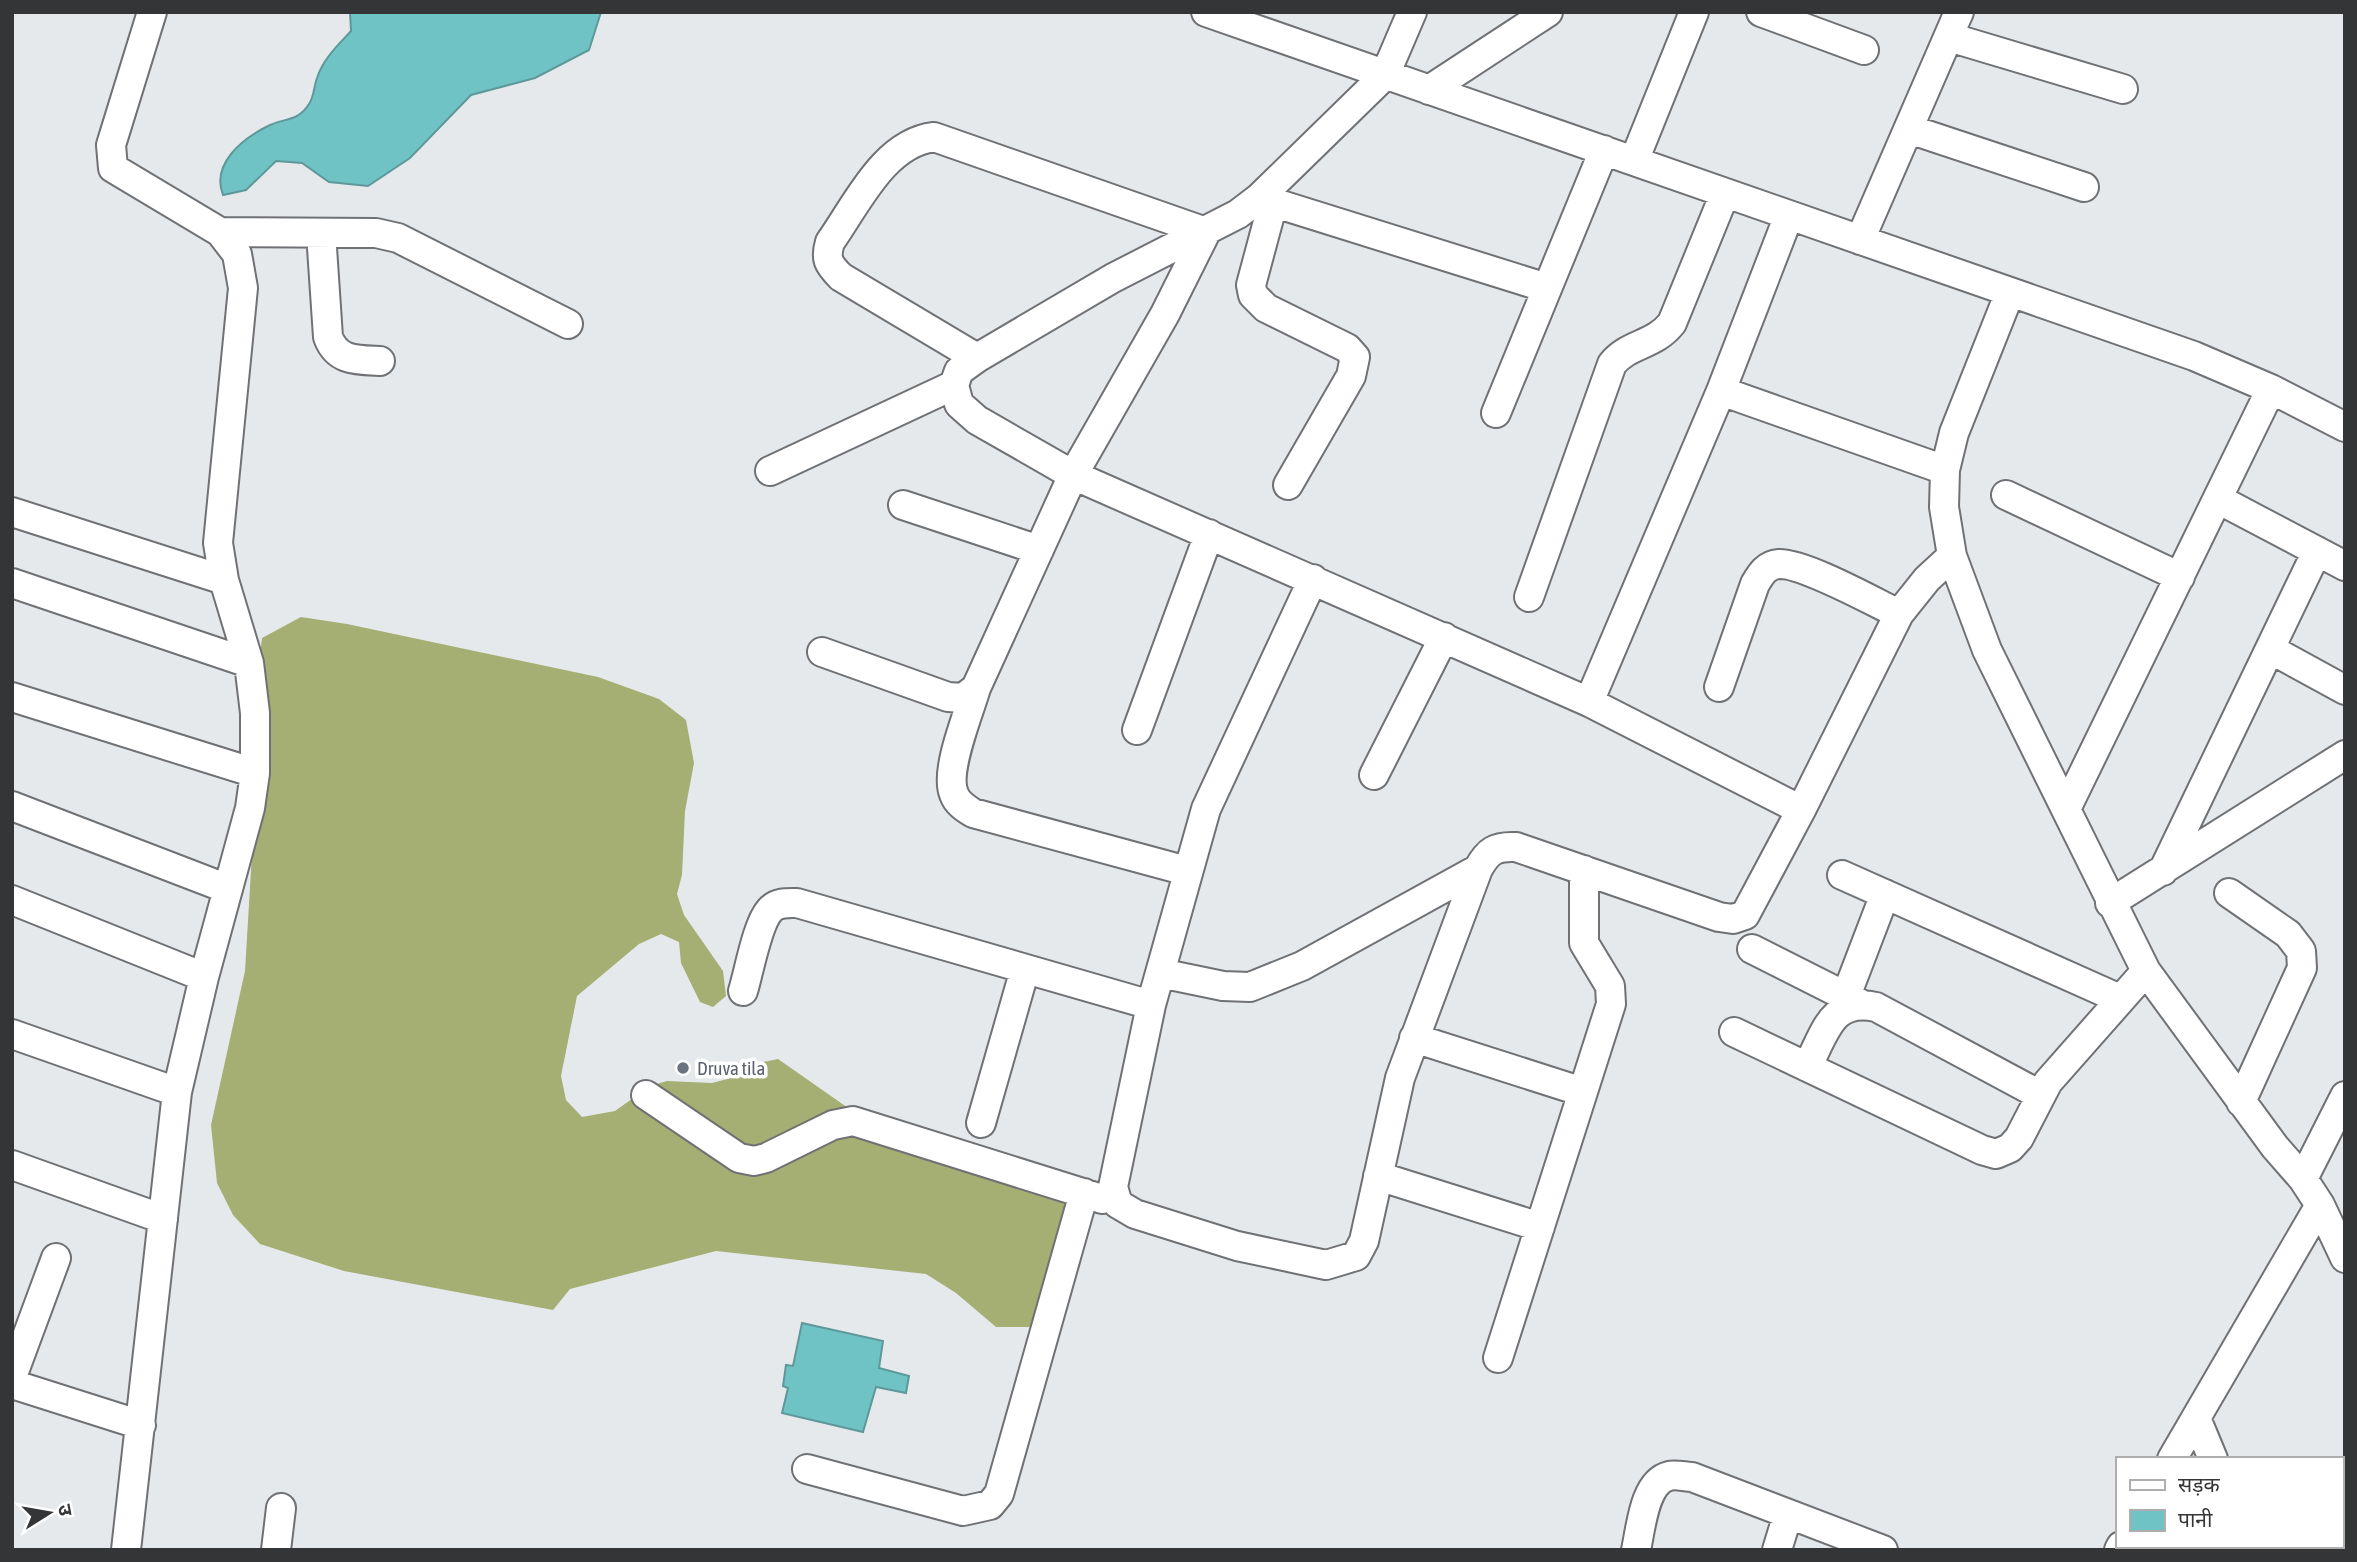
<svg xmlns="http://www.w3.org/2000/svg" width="2357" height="1562" font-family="'Asap Condensed','Noto Sans Devanagari',sans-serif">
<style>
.forest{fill:#a5ae73}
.water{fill:#70c3c4;stroke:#5e989a;stroke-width:2}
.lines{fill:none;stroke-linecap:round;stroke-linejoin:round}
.minor-casing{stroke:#6f7174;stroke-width:32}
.minor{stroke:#fff;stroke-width:28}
.worship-dot{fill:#6b7280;stroke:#fff;stroke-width:2.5}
.labels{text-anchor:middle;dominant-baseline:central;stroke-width:7;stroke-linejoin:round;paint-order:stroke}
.worship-label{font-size:19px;fill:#5b616d;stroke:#fff;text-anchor:start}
</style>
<rect width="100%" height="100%" fill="#e6e9ec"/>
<path class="forest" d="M 301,617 L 347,624 L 598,677 L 659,699 L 686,720 L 694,763 L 685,811 L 682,875 L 677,894 L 684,915 L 723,971 L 726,996 L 713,1007 L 700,1002 L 681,963 L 679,942 L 661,934 L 639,944 L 577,996 L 561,1076 L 566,1100 L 582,1117 L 615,1111 L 650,1086 L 667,1081 L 712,1083 L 735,1077 L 759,1063 L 778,1059 L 861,1117 L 1058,1196 L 1072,1215 L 1035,1327 L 996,1327 L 956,1293 L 926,1274 L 716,1251 L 570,1289 L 553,1310 L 344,1271 L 260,1244 L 233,1215 L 217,1183 L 211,1125 L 245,971 L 253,837 L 258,674 L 262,638 Z"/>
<path class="water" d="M 350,12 L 601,12 L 589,50 L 535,78 L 471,95 L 410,158 L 368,186 L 329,182 L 302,163 L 276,161 L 246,190 L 223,195 C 211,164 242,139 268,126 C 283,118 298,122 309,104 C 314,97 314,86 317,78 C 323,59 338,45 351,31 Z
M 802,1323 L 883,1341 L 879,1368 L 909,1376 L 906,1393 L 876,1387 L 863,1432 L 782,1413 L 788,1388 L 783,1386 L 786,1365 L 793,1366 Z"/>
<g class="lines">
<defs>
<path id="minor" d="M 1206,12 L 2194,356 L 2271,389 L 2345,427
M 1412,12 L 1385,75 L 1259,198 L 1238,214 L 1113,278 L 977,358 L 959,371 L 954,385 L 959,404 L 977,420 L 1073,475 L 1589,702 L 1801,810
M 1761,12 L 1864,50
M 1949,37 L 2123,89
M 1429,90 L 1548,12
M 1909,129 L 2084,187
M 1634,161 L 1694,12
M 1259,198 L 1547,288
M 1273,203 L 1251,285 L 1253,295 L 1266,308 L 1347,348 L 1355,357 L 1351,376 L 1288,485
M 220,232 L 376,233 L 398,238 L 568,324
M 321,233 L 328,337 C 337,361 356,360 380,361
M 1860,240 L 1959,12
M 2010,292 L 1954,433 L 1945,470 L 1944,507 L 1952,556 L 1987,650 L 2146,971 L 2275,1147 L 2303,1179 L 2320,1205 L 2345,1258
M 1721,391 L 1945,470
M 1496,413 L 1604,150
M 770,471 L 954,385
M 2006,495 L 2180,577
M 2218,499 L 2345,566
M 903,505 L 1039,550
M 12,512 L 224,580
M 1313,579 L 1206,809 L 1151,1005 L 1113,1187 L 1118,1204 L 1135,1214 L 1237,1246 L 1326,1265 L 1356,1256 L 1364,1241 L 1400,1078 L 1478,869 C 1488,851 1495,846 1516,847 L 1719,917 L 1733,919 L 1745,915 L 1801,810 L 1899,614 L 1927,579 L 1952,556
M 12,583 L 249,663
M 1529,597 L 1612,364 C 1629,343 1654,346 1672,323 L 1725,193
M 2270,649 L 2345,690
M 822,652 L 948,697 L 963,698 L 976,688 L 1073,475 L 1165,314 L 1206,232 L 934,137 C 884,143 857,204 830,242 C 825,259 828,264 841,277 L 977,358
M 1719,687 L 1755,584 C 1761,574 1766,565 1779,564 C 1804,563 1874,602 1899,614
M 976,688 C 969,713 944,771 954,794 C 957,803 965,808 973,813 L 1187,871
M 12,697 L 255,773
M 1589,702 L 1721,391 L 1789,215
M 1137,730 L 1209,534
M 1374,775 L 1444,637
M 12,806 L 228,889
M 2066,809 L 2271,389
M 2163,871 L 2317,551
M 1842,875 L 2120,999
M 2229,893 L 2288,934 L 2301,951 L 2302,968 L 2241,1102
M 12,900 L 204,977
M 2110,903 L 2345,755
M 1752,949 L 1861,1004
M 1160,973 L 1223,986 L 1250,987 L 1302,966 L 1478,869
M 743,991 C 749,972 757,924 770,910 C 777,902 788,903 797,903 L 1151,1005
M 1846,996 L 1885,894
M 1734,1032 L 1982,1150 L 1996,1154 L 2010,1148 L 2019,1138 L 2048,1082 L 2146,971
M 12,1034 L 177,1092
M 1414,1038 L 1583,1092
M 1807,1067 C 1825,1034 1831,997 1876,1007 L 2040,1095
M 646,1095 L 739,1158 L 754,1161 L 766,1158 L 833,1125 L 853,1121 L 1102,1199
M 981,1123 L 1025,969
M 12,1165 L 163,1219
M 1378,1176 L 1540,1227
M 2303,1179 L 2345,1096
M 1498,1358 L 1611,1004 L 1610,986 L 1584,943 L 1584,870
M 12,1377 L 56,1258
M 12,1384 L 141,1425
M 2196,1418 L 2213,1459
M 2172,1459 L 2320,1205
M 807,1469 L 963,1511 L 990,1505 L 999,1494 L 1084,1193
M 2250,1546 L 2252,1550
M 126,1550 L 177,1092 L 204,977 L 250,808 L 255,773 L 255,713 L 249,663 L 224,580 L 218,543 L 243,288 L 237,254 L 220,232 L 113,168 L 111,145 L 152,12
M 276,1550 L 281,1508
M 1636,1550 C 1641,1528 1644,1482 1669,1476 C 1676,1474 1685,1477 1692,1477 L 1883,1550
M 1777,1550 L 1788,1514
M 2119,1550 L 2121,1546
M 2209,1550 L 2211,1546"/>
</defs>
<use href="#minor" class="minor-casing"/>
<use href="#minor" class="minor"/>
</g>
<circle class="worship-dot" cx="683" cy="1068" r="7"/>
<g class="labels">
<g class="worship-label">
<text x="697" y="1068">Druva tila</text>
</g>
</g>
<rect width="2357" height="1562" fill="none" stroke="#343537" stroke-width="28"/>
<rect x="2116" y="1457" width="228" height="91" fill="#ffffff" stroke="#aeaeaf" stroke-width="2"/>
<rect x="2130" y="1480" width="35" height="10" fill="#ffffff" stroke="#aeaeaf" stroke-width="2"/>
<text x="2178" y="1492" font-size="21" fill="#343537">सड़क</text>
<rect x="2130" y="1510" width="35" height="21" fill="#70c3c4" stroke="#aeaeaf" stroke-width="2"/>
<text x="2178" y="1527" font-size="21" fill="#343537">पानी</text>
<g transform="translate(49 1513) rotate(79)" stroke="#ffffff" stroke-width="5" paint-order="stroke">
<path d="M0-5L12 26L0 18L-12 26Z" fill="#343537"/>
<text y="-10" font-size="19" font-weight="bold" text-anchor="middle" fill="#343537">उ</text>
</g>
</svg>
